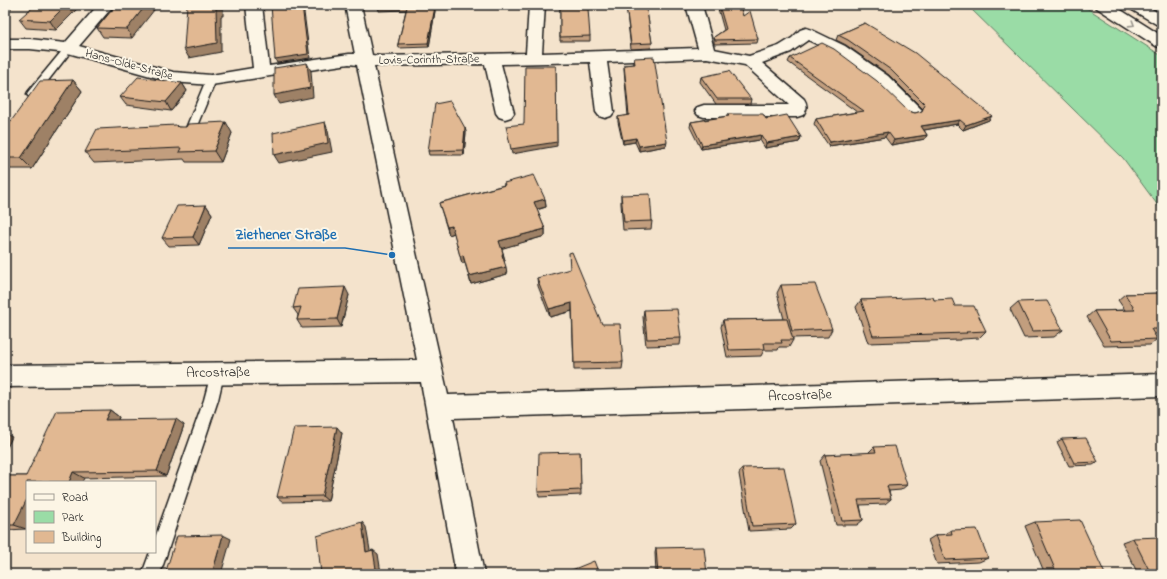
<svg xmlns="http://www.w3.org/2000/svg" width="1167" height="579" font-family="'Indie Flower',sans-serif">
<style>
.green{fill:#9adca6;stroke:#5b7c61}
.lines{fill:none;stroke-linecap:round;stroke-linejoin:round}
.service-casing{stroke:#1c1c1c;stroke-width:3}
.minor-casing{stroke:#1c1c1c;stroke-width:3}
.primary-casing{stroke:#1c1c1c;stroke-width:3}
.service{fill:#fcf5e5;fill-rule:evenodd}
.minor{fill:#fcf5e5;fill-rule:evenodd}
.primary{fill:#fcf5e5;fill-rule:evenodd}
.wall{fill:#c29e7e;stroke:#1c1c1c}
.shaded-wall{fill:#9e8166;stroke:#1c1c1c}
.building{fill:#e1b892;stroke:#1c1c1c}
.oneway{stroke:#97938b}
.labels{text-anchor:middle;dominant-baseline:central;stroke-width:4;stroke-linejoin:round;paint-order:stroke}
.far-street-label{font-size:12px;fill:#1c1c1c;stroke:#fcf5e5}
.street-label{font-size:14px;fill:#1c1c1c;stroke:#fcf5e5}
.leader{fill:none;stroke:#1f6fb2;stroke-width:1.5}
.callout-dot{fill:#1f6fb2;stroke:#fcf5e5;stroke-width:1.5}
.callout-label{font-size:15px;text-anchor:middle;font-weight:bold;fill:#1f6fb2;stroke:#fcf5e5;stroke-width:4;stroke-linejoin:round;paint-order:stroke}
</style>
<rect width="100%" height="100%" fill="#f4e3cc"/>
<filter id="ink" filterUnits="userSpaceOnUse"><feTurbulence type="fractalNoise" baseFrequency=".025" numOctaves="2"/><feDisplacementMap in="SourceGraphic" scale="8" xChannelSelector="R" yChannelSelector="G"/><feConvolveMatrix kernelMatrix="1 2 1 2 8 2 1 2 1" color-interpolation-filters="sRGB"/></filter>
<g filter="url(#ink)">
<path class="green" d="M 967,5 L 1082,5 L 1162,56 L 1162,211 L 1123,158 Z"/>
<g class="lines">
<defs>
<path id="service" d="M 69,45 L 72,46 L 74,48 L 72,50 L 36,96 L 28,96 L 27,94 L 28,92 L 66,46 Z
M 211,77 L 216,80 L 194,133 L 193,136 L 185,136 L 184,133 L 206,80 Z
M 217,368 L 222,370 L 224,374 L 218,400 L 160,574 L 142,574 L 150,552 L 155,552 L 155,538 L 204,400 L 212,370 Z"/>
<path id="minor" d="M 98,5 L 114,5 L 79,46 L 173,72 L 211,75 L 253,68 L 246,5 L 262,5 L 269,66 L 349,54 L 355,54 L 345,5 L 361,5 L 372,55 L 380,56 L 526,53 L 529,5 L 545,5 L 542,53 L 698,48 L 686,5 L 702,5 L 714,49 L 749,56 L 779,46 L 792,38 L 800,30 L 806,28 L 812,30 L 845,46 L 888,76 L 922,110 L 919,114 L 913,116 L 907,114 L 876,84 L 833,52 L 808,40 L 791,52 L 762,63 L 804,99 C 808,105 807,110 803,115 L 797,117 L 704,117 L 698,115 L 695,111 L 698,107 L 704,105 L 789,105 L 745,65 L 707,58 L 607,62 L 614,112 L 611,116 L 605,118 L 599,116 L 596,112 L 590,62 L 501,64 L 514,113 L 511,117 L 505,119 L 499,117 L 496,113 L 485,64 L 374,66 L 448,395 L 1162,374 L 1162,396 L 453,418 L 484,574 L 456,574 L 421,382 L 5,387 L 5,365 L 417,360 L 357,65 L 349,64 L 211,85 L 172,82 L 68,53 L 30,49 L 5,49 L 5,39 L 30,39 L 65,43 Z"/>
<path id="primary" d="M 1094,5 L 1113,5 L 1162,36 L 1162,48 L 1156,46 L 1097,8 Z
M 1126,5 L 1145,5 L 1162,15 L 1162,26 L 1156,24 L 1129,8 Z"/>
</defs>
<use href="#service" class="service-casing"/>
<use href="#minor" class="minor-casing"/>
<use href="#primary" class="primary-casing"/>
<use href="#service" class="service"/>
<use href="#minor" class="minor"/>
<use href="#primary" class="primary"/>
</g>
<path class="wall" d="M 81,5 L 56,30 L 26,28 L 19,19 Z
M 116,5 L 132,38 L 103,37 L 97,28 Z
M 378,5 L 408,5 L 408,7 L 435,11 L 429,47 L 399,48 L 398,44 L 406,10 L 379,11 Z
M 560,5 L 581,9 L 590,36 L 590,41 L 560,41 Z
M 626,5 L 646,5 L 652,43 L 651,48 L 631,49 Z
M 717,5 L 740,5 L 743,16 L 758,39 L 757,43 L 714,44 L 714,37 L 724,30 Z
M 865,23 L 989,120 L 963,130 L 957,124 L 924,130 L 927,135 L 925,139 L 891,145 L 885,137 L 829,146 L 814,124 L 816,119 L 857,112 L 788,62 L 790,58 L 908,111 L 915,113 L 922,111 L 923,109 L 889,75 L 846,45 L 836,40 L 838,35 Z
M 634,58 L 666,146 L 639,151 L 635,142 L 623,144 L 618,122 L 618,117 L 628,116 L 624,69 L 624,65 L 634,64 Z
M 701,77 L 751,99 L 750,104 L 716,104 L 700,82 Z
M 73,80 L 82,91 L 32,169 L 5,169 L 5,125 L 9,124 Z
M 182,83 L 187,91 L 171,111 L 126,105 L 120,97 Z
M 727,114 L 766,119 L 801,137 L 799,142 L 765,148 L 760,140 L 701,149 L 690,127 L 691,122 L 727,116 Z
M 178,127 L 232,133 L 221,162 L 186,162 L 184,159 L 94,163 L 85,152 Z
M 465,128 L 466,132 L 464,155 L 429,155 L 428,151 Z
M 504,183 L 545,199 L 546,207 L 537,210 L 545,229 L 545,236 L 502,248 L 503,253 L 505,261 L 504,262 L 507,274 L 471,284 L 465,263 L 462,263 L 454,233 L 449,235 L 439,203 L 504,185 Z
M 621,195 L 652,221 L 651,229 L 623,230 L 621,204 Z
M 206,205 L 212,214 L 199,245 L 169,246 L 162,238 Z
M 537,278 L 602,324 L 623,362 L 622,369 L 574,370 L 572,311 L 550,317 L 538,286 Z
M 781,285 L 832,329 L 828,337 L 792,338 L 793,340 L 789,347 L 779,347 L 778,350 L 764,350 L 761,356 L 727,357 L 721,327 L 723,320 L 784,319 L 777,293 Z
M 1162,293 L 1162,334 L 1154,334 L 1157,339 L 1150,345 L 1104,346 L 1087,317 L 1094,311 L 1125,310 L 1118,300 L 1125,294 Z
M 349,295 L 341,327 L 302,328 L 297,320 L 298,315 L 293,308 Z
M 861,300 L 934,300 L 955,306 L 986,331 L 979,338 L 962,339 L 960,340 L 868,343 L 856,307 Z
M 1018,302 L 1063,330 L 1054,337 L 1024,338 L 1010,309 Z
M 644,310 L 681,338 L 680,345 L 646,346 L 643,317 Z
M 110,410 L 119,417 L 118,420 L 184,425 L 166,476 L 84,478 L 27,482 L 26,529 L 7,530 L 5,535 L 5,476 L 26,476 Z
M 342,433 L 328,501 L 283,502 L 277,497 Z
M 1062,439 L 1098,462 L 1093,465 L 1069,466 L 1057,442 Z
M 874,447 L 907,485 L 901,490 L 889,491 L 891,499 L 885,504 L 860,505 L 863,520 L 857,525 L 836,525 L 820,461 L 825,455 L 868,453 Z
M 580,452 L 581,495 L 539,497 L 538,492 Z
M 742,468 L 796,524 L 791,529 L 749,531 L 739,474 Z
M 1035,522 L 1105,574 L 1045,574 L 1025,526 Z
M 951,530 L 988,558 L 979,562 L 937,564 L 928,540 L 936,535 L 943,535 Z
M 1133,538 L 1162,574 L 1138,574 L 1122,542 Z
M 656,548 L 707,574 L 656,574 L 655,553 Z"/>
<path class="shaded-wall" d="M 5,5 L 12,5 L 5,24 Z
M 66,5 L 81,5 L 56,30 L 50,21 Z
M 146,5 L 158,5 L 132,38 L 127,29 Z
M 218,5 L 223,5 L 223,16 L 221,16 L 221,52 L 189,58 L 184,49 Z
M 302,5 L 303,5 L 310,58 L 277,63 L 275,59 Z
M 435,7 L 435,11 L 429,47 L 428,43 Z
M 307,63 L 311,71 L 313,97 L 279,104 L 274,95 Z
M 556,66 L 557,146 L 512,154 L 511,149 Z
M 73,80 L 82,91 L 32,169 L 21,158 Z
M 182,83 L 187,91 L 171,111 L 166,102 Z
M 992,116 L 989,120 L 963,130 L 966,125 Z
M 960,120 L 957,124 L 919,131 L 921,126 Z
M 226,122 L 232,133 L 221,162 L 214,151 Z
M 325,122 L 328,131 L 332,152 L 279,163 L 274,155 Z
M 465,128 L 466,132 L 464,155 L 463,150 Z
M 888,132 L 885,137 L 829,146 L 830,142 Z
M 761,135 L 760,140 L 701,149 L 702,145 Z
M 927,135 L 925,139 L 891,145 L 894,140 Z
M 801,137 L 799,142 L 765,148 L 766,143 Z
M 636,138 L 635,142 L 623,144 L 623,140 Z
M 667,142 L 666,146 L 639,151 L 639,146 Z
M 545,199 L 546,207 L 534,210 L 534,202 Z
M 206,205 L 212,214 L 199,245 L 193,237 Z
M 452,226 L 454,233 L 449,235 L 447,227 Z
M 545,229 L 545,236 L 500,249 L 499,241 Z
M 503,253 L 505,261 L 503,263 L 502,255 Z
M 463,255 L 465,263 L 462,263 L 460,256 Z
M 506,267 L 507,274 L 471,284 L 469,276 Z
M 345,287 L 349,295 L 341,327 L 337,319 Z
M 572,303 L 572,311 L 550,317 L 549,309 Z
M 110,410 L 119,417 L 115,426 L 105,420 Z
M 176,419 L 184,425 L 166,476 L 157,471 Z
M 337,427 L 342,433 L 328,501 L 322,496 Z
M 6,434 L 12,437 L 5,452 L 5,437 Z
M 73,472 L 84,478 L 82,482 L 69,482 Z
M 26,499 L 27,499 L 27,528 L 26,529 L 14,525 Z
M 362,522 L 366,527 L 371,556 L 366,552 Z
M 5,529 L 7,530 L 5,535 Z
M 223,535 L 231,539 L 221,574 L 212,574 Z
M 373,550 L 378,554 L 381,573 L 378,574 L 362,574 Z
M 354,571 L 359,574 L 345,574 Z"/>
<path class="building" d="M 35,5 L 66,5 L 50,21 L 19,19 Z
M 116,5 L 146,5 L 127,29 L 97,28 Z
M 187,5 L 218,5 L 218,7 L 216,7 L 217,43 L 184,49 Z
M 271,5 L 302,5 L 308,54 L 275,59 Z
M 378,5 L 406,5 L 406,6 L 378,6 Z
M 560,5 L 581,5 L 581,9 L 588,9 L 590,36 L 560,37 Z
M 626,5 L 646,5 L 652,43 L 631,44 Z
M 719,5 L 740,5 L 743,16 L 750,11 L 758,39 L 715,40 L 714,37 L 726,29 Z
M 407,7 L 435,7 L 428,43 L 398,44 Z
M 865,23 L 915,53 L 992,116 L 966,125 L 960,120 L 921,126 L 927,135 L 894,140 L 888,132 L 830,142 L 816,119 L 864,111 L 790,58 L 822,43 L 834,49 L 877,81 L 908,111 L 915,113 L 922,111 L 925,104 L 891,70 L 848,40 L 838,35 Z
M 654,57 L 667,142 L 639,146 L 636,138 L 623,140 L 618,117 L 629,115 L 624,65 L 635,64 L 634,58 Z
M 307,63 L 310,88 L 274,95 L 274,68 Z
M 525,66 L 556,66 L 557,142 L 511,149 L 506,126 L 524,124 Z
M 729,71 L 751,99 L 717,99 L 701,77 Z
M 138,77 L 182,83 L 166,102 L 120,97 Z
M 73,80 L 21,158 L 5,158 L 5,125 L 9,124 L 40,81 Z
M 450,101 L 465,128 L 463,150 L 428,151 L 435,104 Z
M 727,114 L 763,114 L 766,119 L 787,115 L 801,137 L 766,143 L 761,135 L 702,145 L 691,122 L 729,116 Z
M 226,122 L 214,151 L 179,152 L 181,148 L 85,152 L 97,129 L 176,125 L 178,127 L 186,127 L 188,124 Z
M 325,122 L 328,143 L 274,155 L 273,133 Z
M 534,175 L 545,199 L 534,202 L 545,229 L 499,241 L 503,253 L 502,255 L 506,267 L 469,276 L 463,255 L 460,256 L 452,226 L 447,227 L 439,203 L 505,185 L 504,183 Z
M 650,194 L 652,221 L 624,222 L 621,195 Z
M 206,205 L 193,237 L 162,238 L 177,206 Z
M 572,252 L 602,324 L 620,324 L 623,362 L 574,363 L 572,303 L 549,309 L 537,278 L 570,269 L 569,253 Z
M 815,284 L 832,329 L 792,331 L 781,285 Z
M 345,287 L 337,319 L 297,320 L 301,307 L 293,308 L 298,289 Z
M 1162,293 L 1162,329 L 1151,329 L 1157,339 L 1111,341 L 1094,311 L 1135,310 L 1125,294 Z
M 933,297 L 934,300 L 952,299 L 955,306 L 974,306 L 986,331 L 966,332 L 967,333 L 873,336 L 861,300 Z
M 1047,301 L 1063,330 L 1032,331 L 1018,302 Z
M 677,309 L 681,338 L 647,339 L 644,310 Z
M 787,319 L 793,340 L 781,340 L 782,343 L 764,343 L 765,349 L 729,350 L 723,320 Z
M 110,410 L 105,420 L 176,419 L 157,471 L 73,472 L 69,482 L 27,482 L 27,499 L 14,525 L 5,525 L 5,476 L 26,476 L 57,411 Z
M 337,427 L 322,496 L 277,497 L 294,428 Z
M 1086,438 L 1098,462 L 1074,463 L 1062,439 Z
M 895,446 L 907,485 L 887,486 L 891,499 L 858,500 L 863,520 L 842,521 L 825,455 L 876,452 L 874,447 Z
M 580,452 L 581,490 L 538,492 L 539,453 Z
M 784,467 L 796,524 L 752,526 L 742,468 Z
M 1080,520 L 1105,574 L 1057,574 L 1035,522 Z
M 362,522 L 366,552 L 373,550 L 376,569 L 362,574 L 355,574 L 354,571 L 345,574 L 321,574 L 317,536 Z
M 977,529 L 988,558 L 945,560 L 936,535 L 952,534 L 951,530 Z
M 223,535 L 212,574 L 165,574 L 177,536 Z
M 1162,537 L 1162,574 L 1151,574 L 1133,538 Z
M 704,547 L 707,574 L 658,574 L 656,548 Z
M 594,561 L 599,574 L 562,574 Z"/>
<defs><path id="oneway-chevron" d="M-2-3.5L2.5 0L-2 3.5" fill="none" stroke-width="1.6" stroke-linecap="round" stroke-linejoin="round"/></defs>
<use class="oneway" href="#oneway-chevron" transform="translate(1132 24) rotate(32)"/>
</g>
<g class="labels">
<g class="far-street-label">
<text transform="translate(429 60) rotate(-1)">Lovis-Corinth-Straße</text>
<text transform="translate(129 65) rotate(15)">Hans-Olde-Straße</text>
</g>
<g class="street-label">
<text transform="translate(218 373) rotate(-1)">Arcostraße</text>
<text transform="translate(800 396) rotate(-2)">Arcostraße</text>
</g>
</g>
<path class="leader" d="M392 255L345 248H228"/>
<circle class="callout-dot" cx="392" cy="255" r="4"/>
<g class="callout-label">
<text x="286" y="239">Ziethener Straße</text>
</g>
<rect width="1167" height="579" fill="none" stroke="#fcf5e5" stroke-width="20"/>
<rect x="10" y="10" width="1147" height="559" fill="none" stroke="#1c1c1c" stroke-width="1.5" filter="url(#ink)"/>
<rect x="26" y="481" width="130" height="72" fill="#fcf5e5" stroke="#a29e95"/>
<rect x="34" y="494" width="20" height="6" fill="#fcf5e5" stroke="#a29e95"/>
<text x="62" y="501" font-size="12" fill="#1c1c1c">Road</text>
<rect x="34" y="511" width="20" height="12" fill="#9adca6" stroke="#a29e95"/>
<text x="62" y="521" font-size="12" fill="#1c1c1c">Park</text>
<rect x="34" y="531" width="20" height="12" fill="#e1b892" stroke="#a29e95"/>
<text x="62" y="541" font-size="12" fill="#1c1c1c">Building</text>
</svg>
